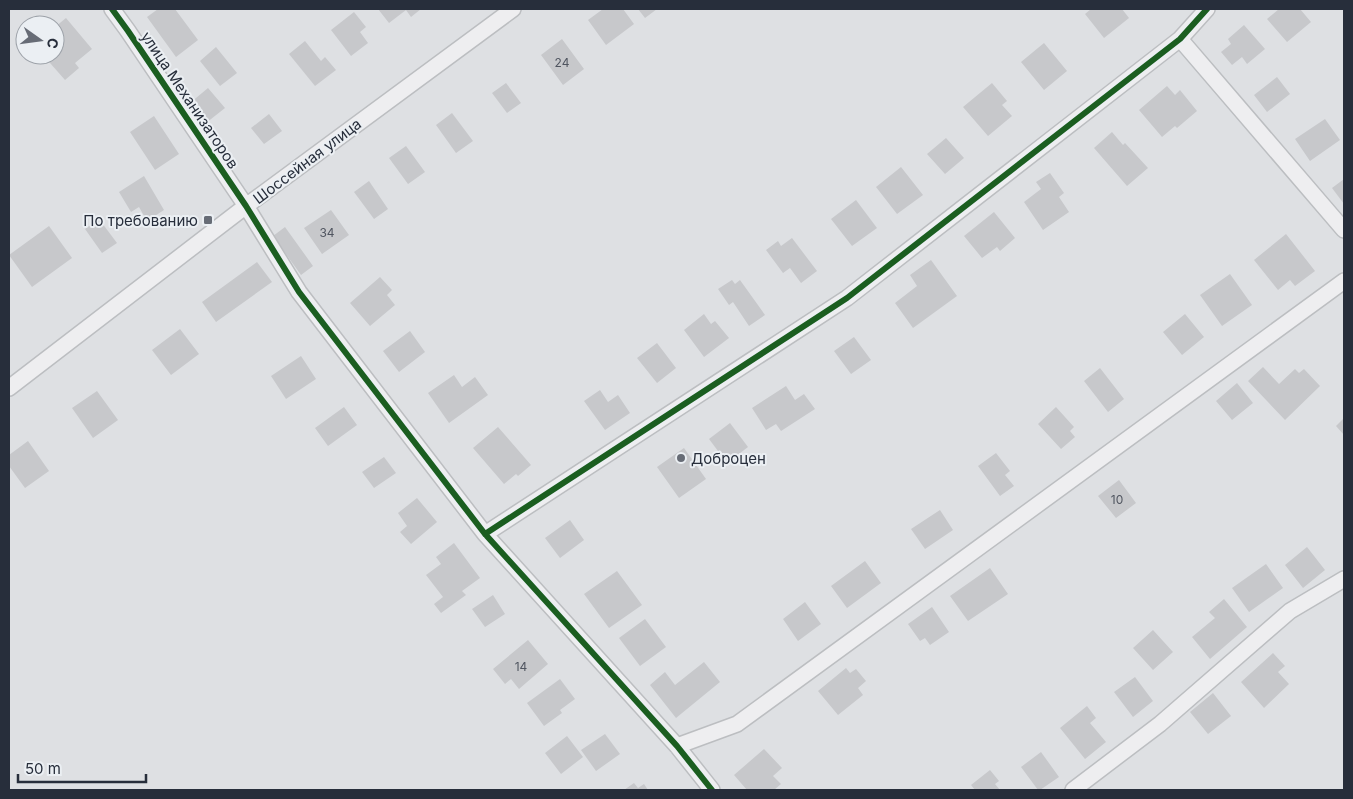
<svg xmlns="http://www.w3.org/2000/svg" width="1353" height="799" font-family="Inter,sans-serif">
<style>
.building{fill:#c7c8cb}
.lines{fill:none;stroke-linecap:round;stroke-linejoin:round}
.minor-casing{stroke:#bcbec1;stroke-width:18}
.minor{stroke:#eeeef0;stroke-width:15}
.cycleway-casing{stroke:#ebeff3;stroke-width:9}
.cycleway{stroke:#1b5e20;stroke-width:6}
.poi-dot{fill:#676c76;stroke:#ebeff3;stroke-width:2}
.labels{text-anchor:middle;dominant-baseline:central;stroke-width:4;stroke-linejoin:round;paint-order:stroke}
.number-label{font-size:12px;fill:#505560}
.street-label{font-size:15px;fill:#272e3b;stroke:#ebeff3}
.poi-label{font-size:15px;fill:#272e3b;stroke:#ebeff3;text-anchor:end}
</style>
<rect width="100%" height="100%" fill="#dee0e3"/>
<path class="building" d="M 158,9 L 175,9 L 198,40 L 176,57 L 147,17 Z
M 378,9 L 421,9 L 411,17 L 406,10 L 389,23 Z
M 603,9 L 623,9 L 634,24 L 606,45 L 588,20 Z
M 638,9 L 657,9 L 645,18 Z
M 1091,9 L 1122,9 L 1129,18 L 1104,38 L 1085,14 Z
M 1279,9 L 1300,9 L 1311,22 L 1287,42 L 1267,19 Z
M 354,12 L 366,27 L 360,32 L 368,43 L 351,56 L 331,30 Z
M 66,18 L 92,49 L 75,63 L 79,68 L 65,80 L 43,55 L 55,55 L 55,27 Z
M 1244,25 L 1265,49 L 1247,64 L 1242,57 L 1232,65 L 1221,52 L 1231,44 L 1228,39 Z
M 562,39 L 584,69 L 563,85 L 541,55 Z
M 305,41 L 321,61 L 325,57 L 336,70 L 315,86 L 289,54 Z
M 1044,43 L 1067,71 L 1044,90 L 1021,62 Z
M 216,47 L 237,73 L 220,86 L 200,61 Z
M 1277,77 L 1290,94 L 1267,112 L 1254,95 Z
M 506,83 L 521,103 L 507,113 L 492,93 Z
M 992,83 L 1007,101 L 1002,105 L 1012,116 L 988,136 L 963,107 Z
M 1167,86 L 1175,95 L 1180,90 L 1197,111 L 1177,128 L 1175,126 L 1162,137 L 1139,110 Z
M 208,88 L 225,108 L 206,123 L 190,103 Z
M 452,113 L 473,141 L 456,153 L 436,125 Z
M 269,114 L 282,131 L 264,144 L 251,128 Z
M 154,116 L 179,154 L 155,170 L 130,132 Z
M 1325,119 L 1340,140 L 1310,161 L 1295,139 Z
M 1112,132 L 1123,145 L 1125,143 L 1148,168 L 1127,186 L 1094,148 Z
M 946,138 L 964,158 L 945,174 L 927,154 Z
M 406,146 L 425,172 L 408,184 L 389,158 Z
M 901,167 L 923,195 L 897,214 L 876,187 Z
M 1050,173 L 1064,193 L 1059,197 L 1069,212 L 1043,230 L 1024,202 L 1041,189 L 1036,182 Z
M 144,176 L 164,210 L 147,221 L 139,207 L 131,212 L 119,192 Z
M 1344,179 L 1344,204 L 1332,188 Z
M 369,181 L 388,209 L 374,219 L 354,192 Z
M 856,200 L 877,228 L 852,246 L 831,219 Z
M 331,210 L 349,235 L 322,254 L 304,228 Z
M 994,212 L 1015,238 L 1000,251 L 997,247 L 982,258 L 964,236 Z
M 99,219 L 117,243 L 102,253 L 85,229 Z
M 49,226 L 72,258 L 32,287 L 9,255 Z
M 285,227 L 313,266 L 301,275 L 273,236 Z
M 1286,234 L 1315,271 L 1295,286 L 1290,280 L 1278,290 L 1254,260 Z
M 792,238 L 817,271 L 801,283 L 790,268 L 783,273 L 766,250 L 778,241 L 781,246 Z
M 931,260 L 957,296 L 913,328 L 895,303 L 917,286 L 910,275 Z
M 257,262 L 272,282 L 216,322 L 202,302 Z
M 1230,274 L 1252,305 L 1222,326 L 1200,295 Z
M 380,277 L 392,290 L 387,295 L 395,305 L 370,326 L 350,303 Z
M 732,280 L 735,284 L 740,280 L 765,315 L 749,326 L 733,302 L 729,305 L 718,289 Z
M 704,314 L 711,324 L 715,321 L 729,338 L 704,357 L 684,330 Z
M 1185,314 L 1204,337 L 1182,355 L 1163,332 Z
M 180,329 L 199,354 L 171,375 L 152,350 Z
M 410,331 L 425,352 L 399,372 L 383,351 Z
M 854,337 L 871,360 L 851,374 L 834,351 Z
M 657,343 L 676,368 L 657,383 L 637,358 Z
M 301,356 L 316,379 L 286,399 L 271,376 Z
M 1263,367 L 1279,384 L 1295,369 L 1299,373 L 1304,369 L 1320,386 L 1285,420 L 1248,381 Z
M 1100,368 L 1124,399 L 1108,412 L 1084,381 Z
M 454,375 L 462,387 L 475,377 L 488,395 L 449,423 L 428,393 Z
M 1237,383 L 1253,403 L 1232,420 L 1216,401 Z
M 786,386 L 795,400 L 804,394 L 815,409 L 781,431 L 776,424 L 766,430 L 752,408 Z
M 600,390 L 608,402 L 618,395 L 630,413 L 605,430 L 584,401 Z
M 97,391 L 118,420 L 93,438 L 72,408 Z
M 344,407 L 357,425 L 328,446 L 315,428 Z
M 1056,407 L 1074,427 L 1070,431 L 1075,437 L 1061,449 L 1038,424 Z
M 1344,418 L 1344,435 L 1336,426 Z
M 730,423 L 748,447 L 727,463 L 709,439 Z
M 498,427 L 531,465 L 518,476 L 516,474 L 504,484 L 473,448 Z
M 28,441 L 49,471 L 25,488 L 9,466 L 9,455 Z
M 684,448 L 706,479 L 679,498 L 657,467 Z
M 996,453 L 1010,471 L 1005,475 L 1014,486 L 1000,496 L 978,466 Z
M 384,457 L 396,473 L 374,488 L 362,472 Z
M 1119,480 L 1136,503 L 1116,518 L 1098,496 Z
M 417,498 L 437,522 L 411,544 L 400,532 L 407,526 L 398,513 Z
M 940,510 L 953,530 L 925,549 L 911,529 Z
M 570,520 L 584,540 L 560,558 L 545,538 Z
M 454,543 L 480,578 L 462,591 L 466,595 L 441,613 L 434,604 L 443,597 L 426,575 L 441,564 L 436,557 Z
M 1307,547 L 1325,570 L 1303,588 L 1285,565 Z
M 865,561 L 881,583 L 847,608 L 831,586 Z
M 1266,564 L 1283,588 L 1249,612 L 1232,588 Z
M 990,568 L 1008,594 L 968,621 L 950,596 Z
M 617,571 L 642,605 L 609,628 L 584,594 Z
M 493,595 L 505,614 L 485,627 L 472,609 Z
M 1224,599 L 1247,627 L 1210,659 L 1192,637 L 1215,618 L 1209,612 Z
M 805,602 L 821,624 L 798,641 L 783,619 Z
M 932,607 L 949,632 L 930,645 L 925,638 L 920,641 L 908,624 Z
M 645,619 L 666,647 L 640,666 L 619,638 Z
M 1153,630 L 1173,652 L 1153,670 L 1133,648 Z
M 528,640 L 548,664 L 519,689 L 511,679 L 505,684 L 493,669 Z
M 1273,653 L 1285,666 L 1278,672 L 1289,684 L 1264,708 L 1241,682 Z
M 704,662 L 720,682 L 676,718 L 650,685 L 665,672 L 675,685 Z
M 846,668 L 850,673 L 856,669 L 866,681 L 858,688 L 863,695 L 838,715 L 818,691 Z
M 1135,677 L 1153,701 L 1133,717 L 1114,692 Z
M 560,679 L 575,699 L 560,710 L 562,713 L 544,726 L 527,703 Z
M 1213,693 L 1231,716 L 1208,734 L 1190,712 Z
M 1087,706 L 1096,718 L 1090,723 L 1106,742 L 1085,759 L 1060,728 Z
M 605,734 L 620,754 L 596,771 L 581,750 Z
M 567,736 L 583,757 L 561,774 L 545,753 Z
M 764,749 L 782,768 L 773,776 L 781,784 L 774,790 L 747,790 L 734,775 Z
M 1041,752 L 1059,777 L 1040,790 L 1038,790 L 1021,767 Z
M 990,770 L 999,781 L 995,784 L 1000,790 L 975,790 L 971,785 Z
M 634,783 L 638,788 L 644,784 L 648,790 L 624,790 Z"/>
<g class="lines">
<defs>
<path id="minor" d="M 112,9 L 128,31 L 246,206 L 299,292 L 485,534 L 677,746 L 712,790
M 1180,39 L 1344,230
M 9,388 L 246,206 L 513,9
M 485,534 L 847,298 L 1180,39 L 1207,9
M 677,746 L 737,724 L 1344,281
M 1073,790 L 1160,724 L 1290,611 L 1344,579"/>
</defs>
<use href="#minor" class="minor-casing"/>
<use href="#minor" class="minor"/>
<defs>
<path id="cycleway" d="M 112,9 L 128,31 L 246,206 L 299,292 L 485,534 L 677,746 L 712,790
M 485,534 L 847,298 L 1180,39 L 1207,9"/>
</defs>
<use href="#cycleway" class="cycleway-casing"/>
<use href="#cycleway" class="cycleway"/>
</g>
<g class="poi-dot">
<rect x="203" y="215" width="10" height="10" rx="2.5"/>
<circle cx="681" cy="458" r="5"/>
</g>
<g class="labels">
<g class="number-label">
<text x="562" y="62">24</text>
<text x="327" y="232">34</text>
<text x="1117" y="499">10</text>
<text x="521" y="666">14</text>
</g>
<g class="street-label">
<text transform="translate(190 100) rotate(56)">улица Механизаторов</text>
<text transform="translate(307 161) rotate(-37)">Шоссейная улица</text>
</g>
<g class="poi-label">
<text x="198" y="220">По требованию</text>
<text x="691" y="458" text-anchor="start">Доброцен</text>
</g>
</g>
<rect width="1353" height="799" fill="none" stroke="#272e3b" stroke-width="20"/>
<g transform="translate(40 40) rotate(104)"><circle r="24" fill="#ebeff3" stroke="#9da2a9"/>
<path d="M0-4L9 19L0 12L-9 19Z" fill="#676c76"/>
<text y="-8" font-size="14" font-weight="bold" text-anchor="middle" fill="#272e3b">С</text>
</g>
<path d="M18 774v8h128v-8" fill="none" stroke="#272e3b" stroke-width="2.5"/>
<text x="25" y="774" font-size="15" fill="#272e3b" stroke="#ebeff3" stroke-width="4" paint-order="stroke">50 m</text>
</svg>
